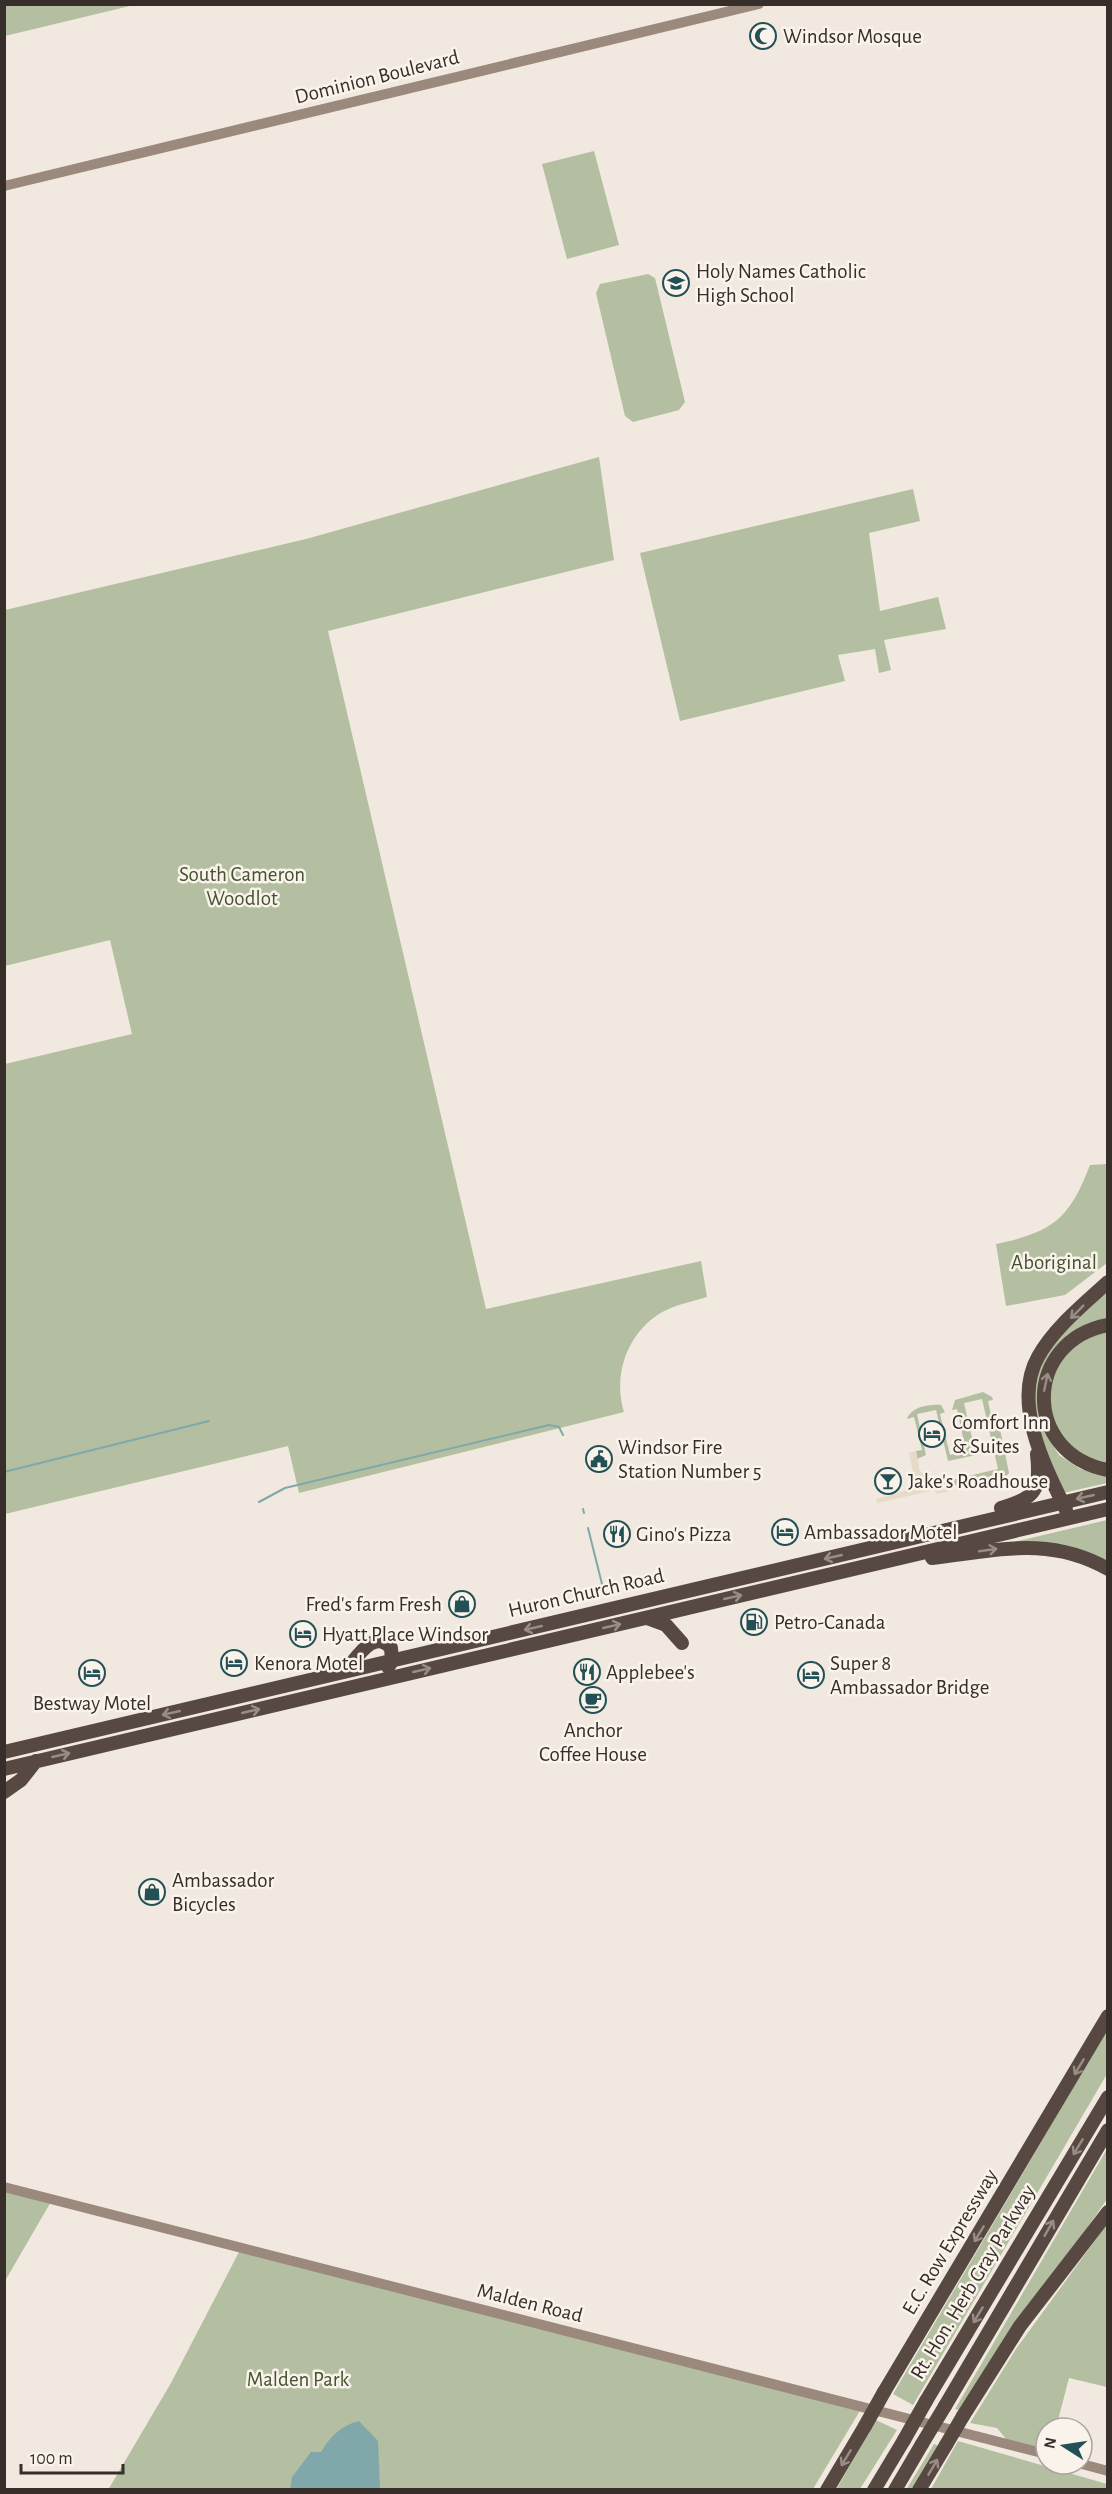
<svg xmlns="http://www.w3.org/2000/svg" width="1112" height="2494" font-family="'Alegreya Sans',sans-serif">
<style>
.green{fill:#b3bfa0}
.plaza{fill:#e7dac7}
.water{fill:#80a8ab}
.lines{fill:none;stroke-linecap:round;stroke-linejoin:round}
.stream{stroke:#80a8ab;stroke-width:2}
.secondary{stroke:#9c897d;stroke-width:10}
.highway{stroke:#574942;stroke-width:14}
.highway-bridge{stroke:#574942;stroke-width:14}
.oneway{stroke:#988d86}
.labels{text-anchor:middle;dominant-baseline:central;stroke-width:5;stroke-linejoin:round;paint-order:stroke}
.poi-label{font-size:21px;fill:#372e2a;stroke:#f9f3eb;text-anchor:start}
.street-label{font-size:21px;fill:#372e2a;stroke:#f9f3eb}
.park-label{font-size:21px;fill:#455330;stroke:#f9f3eb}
</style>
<rect width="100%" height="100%" fill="#f1e9df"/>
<path class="green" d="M 5,4 L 134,4 L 134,5 L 5,36 Z
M 594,151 L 619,245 L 567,259 L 542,164 Z
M 648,274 L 655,278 L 685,402 L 679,410 L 633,422 L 625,416 L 596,293 L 600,284 Z
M 599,457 L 614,560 L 328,631 L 486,1309 L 701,1261 L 707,1297 C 691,1302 673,1305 659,1314 C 626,1335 613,1377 624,1412 L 299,1493 L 288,1446 L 5,1514 L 5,1064 L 132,1034 L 110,940 L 5,966 L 5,610 L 306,539 Z
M 913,489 L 920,521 L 869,533 L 880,611 L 938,597 L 946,629 L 884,640 L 891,670 L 879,673 L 875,649 L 838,655 L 845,681 L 680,721 L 640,553 Z
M 1107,1164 L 1107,1263 L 1065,1295 L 1006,1306 L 996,1244 C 1052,1232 1069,1220 1090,1165 Z
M 1107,1290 L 1107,1322 L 1069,1337 L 1038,1400 L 1042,1428 L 1059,1455 L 1080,1469 L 1107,1476 L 1107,1483 L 1063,1493 L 1036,1430 L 1033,1383 L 1052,1343 Z
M 1107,1332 L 1107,1465 C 1097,1462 1081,1459 1073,1452 C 1067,1448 1063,1438 1060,1433 C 1030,1389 1060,1343 1107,1332 Z
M 983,1392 L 992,1397 L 993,1400 L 988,1401 L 994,1429 L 1000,1429 L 1009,1473 L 1004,1479 L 1001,1479 L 1000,1474 L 952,1486 L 951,1480 L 998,1469 L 982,1399 L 964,1403 L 976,1455 L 948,1461 L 936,1410 L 917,1414 L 926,1455 L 917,1459 L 916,1451 L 922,1450 L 914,1417 L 907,1419 C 911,1407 929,1404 941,1405 L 945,1412 L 940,1414 L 950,1455 L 966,1451 L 957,1409 L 952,1410 L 955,1400 Z
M 1107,1520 L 1107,1566 L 1001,1545 Z
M 1107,2030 L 1107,2074 L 913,2405 L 893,2394 Z
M 1107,2149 L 1107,2199 L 961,2411 L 955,2409 Z
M 5,2187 L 52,2200 L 5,2281 Z
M 1107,2224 L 1107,2387 L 1069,2378 L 1056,2428 L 1046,2428 L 1046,2454 L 1011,2445 L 997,2428 L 970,2423 L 1016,2349 Z
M 240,2250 L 861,2409 L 813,2489 L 108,2490 L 171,2383 Z
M 876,2420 L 897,2430 L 860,2489 L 836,2490 Z
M 958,2441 L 1107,2484 L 1107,2489 L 931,2489 Z
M 934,2444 L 939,2446 L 913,2489 L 906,2490 Z"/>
<path class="plaza" d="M 916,1451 L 920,1472 L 927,1473 L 929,1483 L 951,1481 L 950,1491 L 937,1494 L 935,1490 L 877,1503 L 876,1499 L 916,1488 L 909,1453 Z"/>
<path class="water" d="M 359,2421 L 378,2441 L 380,2489 L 290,2489 L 292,2477 L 311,2452 L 321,2452 C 331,2436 340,2426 359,2421 Z"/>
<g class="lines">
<path class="stream" d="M 4,1472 L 209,1421
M 259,1502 L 285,1488 L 549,1425 L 559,1427 L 563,1435
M 583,1509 L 584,1513
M 588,1528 L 605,1596"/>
<path class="secondary" d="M 4,186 L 759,4
M 4,2187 L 1046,2454
M 1082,2464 L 1108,2471"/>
<path class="highway" d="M 1108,1325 C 1023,1341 1022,1454 1108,1470
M 1001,1508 C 1036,1498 1041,1490 1037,1454
M 1066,1510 C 1045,1467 1012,1403 1038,1357 C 1054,1328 1084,1304 1108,1282
M 932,1558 C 996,1551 1048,1535 1108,1569
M 647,1618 L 666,1625 L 682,1643
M 344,1672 C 356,1660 373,1627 391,1648 L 392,1661 L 388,1667
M 4,1752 L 1108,1492
M 4,1769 L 1108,1509
M 4,1792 L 21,1780 L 36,1761
M 884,2392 L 1108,2016
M 926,2401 L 1108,2097
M 945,2406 L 1108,2130
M 963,2416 L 1020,2326 L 1108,2212
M 827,2490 L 865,2426
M 874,2490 L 904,2440
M 895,2490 L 922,2444
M 919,2490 L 946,2445"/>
<path class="highway-bridge" d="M 865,2426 L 884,2392
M 904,2440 L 926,2401
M 922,2444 L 945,2406
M 946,2445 L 963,2416"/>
</g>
<defs><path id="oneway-shaft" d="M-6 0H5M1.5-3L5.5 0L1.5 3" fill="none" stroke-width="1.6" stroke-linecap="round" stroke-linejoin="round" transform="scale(1.5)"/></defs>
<g class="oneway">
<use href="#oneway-shaft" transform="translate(1077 1312) rotate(135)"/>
<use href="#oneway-shaft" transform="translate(1046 1382) rotate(-78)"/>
<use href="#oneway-shaft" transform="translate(1085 1497) rotate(167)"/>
<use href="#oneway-shaft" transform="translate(988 1550) rotate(-8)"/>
<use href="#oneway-shaft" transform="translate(833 1557) rotate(167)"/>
<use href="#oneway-shaft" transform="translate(733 1597) rotate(-13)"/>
<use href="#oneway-shaft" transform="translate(612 1626) rotate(-13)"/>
<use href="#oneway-shaft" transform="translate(533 1628) rotate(167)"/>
<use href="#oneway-shaft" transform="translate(422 1670) rotate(-13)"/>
<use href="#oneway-shaft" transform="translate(251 1711) rotate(-13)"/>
<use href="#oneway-shaft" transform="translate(171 1713) rotate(167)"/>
<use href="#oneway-shaft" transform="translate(61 1755) rotate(-13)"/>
<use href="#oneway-shaft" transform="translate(1079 2067) rotate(121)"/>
<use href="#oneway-shaft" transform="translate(1078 2147) rotate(121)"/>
<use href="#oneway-shaft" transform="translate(1049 2228) rotate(-60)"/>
<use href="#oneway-shaft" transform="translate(979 2234) rotate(121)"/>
<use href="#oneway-shaft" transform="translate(978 2315) rotate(121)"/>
<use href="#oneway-shaft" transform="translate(846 2458) rotate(121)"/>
<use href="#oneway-shaft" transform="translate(933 2467) rotate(-59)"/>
</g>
<defs>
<symbol id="mosque-ring" viewBox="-11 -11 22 22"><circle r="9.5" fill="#f9f3eb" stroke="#235055" stroke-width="1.5"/><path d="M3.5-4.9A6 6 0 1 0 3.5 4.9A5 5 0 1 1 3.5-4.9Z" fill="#235055"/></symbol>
<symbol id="school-ring" viewBox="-11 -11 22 22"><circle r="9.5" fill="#f9f3eb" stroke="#235055" stroke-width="1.5"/><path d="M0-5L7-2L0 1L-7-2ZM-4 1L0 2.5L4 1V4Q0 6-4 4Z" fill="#235055"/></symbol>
<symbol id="hotel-ring" viewBox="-11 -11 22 22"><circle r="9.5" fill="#f9f3eb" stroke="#235055" stroke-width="1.5"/><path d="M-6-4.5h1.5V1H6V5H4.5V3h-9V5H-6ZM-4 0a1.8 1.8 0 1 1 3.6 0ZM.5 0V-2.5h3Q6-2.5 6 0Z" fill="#235055"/></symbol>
<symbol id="civic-ring" viewBox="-11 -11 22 22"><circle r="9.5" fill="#f9f3eb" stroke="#235055" stroke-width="1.5"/><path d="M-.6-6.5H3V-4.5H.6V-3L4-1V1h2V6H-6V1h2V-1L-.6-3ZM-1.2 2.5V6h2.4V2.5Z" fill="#235055"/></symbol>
<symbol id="bar-ring" viewBox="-11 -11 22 22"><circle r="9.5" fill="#f9f3eb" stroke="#235055" stroke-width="1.5"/><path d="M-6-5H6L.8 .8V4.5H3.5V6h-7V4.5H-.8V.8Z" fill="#235055"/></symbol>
<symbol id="restaurant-ring" viewBox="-11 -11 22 22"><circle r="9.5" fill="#f9f3eb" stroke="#235055" stroke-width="1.5"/><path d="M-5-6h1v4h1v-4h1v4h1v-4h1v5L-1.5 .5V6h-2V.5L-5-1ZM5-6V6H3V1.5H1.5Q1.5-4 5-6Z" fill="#235055"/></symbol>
<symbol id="shop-ring" viewBox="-11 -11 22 22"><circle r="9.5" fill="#f9f3eb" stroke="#235055" stroke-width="1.5"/><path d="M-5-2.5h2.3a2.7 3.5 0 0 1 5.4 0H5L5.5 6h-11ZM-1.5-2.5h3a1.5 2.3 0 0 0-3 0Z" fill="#235055"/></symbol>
<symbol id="fuel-ring" viewBox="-11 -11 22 22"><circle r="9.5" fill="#f9f3eb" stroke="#235055" stroke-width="1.5"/><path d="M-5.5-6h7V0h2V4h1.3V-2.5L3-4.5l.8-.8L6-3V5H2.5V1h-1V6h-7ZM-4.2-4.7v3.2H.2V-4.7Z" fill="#235055"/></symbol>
<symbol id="cafe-ring" viewBox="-11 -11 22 22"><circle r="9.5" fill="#f9f3eb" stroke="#235055" stroke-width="1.5"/><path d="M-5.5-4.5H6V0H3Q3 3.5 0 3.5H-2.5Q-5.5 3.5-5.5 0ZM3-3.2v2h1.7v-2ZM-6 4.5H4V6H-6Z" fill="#235055"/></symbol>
</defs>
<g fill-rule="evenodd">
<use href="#mosque-ring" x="748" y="21" width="30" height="30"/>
<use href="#school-ring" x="661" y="268" width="30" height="30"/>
<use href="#hotel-ring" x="917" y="1419" width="30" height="30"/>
<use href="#civic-ring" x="584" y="1444" width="30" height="30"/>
<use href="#bar-ring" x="873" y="1466" width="30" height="30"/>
<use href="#hotel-ring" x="770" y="1517" width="30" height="30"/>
<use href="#restaurant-ring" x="602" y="1519" width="30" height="30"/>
<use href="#shop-ring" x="447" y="1589" width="30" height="30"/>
<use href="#fuel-ring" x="739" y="1607" width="30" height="30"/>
<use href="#hotel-ring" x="288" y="1619" width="30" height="30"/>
<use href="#hotel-ring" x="219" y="1648" width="30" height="30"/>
<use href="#restaurant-ring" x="572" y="1657" width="30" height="30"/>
<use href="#hotel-ring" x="77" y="1658" width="30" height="30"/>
<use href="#hotel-ring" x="796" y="1660" width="30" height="30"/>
<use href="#cafe-ring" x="578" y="1685" width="30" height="30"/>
<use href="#shop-ring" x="137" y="1877" width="30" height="30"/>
</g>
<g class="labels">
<g class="poi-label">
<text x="783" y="36">Windsor Mosque</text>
<text x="696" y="271">Holy Names Catholic<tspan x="696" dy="24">High School</tspan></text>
<text x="952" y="1422">Comfort Inn<tspan x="952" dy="24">&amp; Suites</tspan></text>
<text x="618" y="1447">Windsor Fire<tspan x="618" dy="24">Station Number 5</tspan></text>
<text x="908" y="1481">Jake's Roadhouse</text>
<text x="804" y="1532">Ambassador Motel</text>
<text x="636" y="1534">Gino's Pizza</text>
<text x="442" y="1604" text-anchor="end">Fred's farm Fresh</text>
<text x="774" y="1622">Petro-Canada</text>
<text x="322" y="1634">Hyatt Place Windsor</text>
<text x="254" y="1663">Kenora Motel</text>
<text x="830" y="1663">Super 8<tspan x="830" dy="24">Ambassador Bridge</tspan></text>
<text x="606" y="1672">Applebee's</text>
<text x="92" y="1703" text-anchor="middle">Bestway Motel</text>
<text x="593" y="1730" text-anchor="middle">Anchor<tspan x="593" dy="24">Coffee House</tspan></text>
<text x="172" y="1880">Ambassador<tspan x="172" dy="24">Bicycles</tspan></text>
</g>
<g class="street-label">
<text transform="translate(377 77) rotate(-14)">Dominion Boulevard</text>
<text transform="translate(586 1593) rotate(-13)">Huron Church Road</text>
<text transform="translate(950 2242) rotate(-59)">E.C. Row Expressway</text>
<text transform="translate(973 2282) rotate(-59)">Rt. Hon. Herb Gray Parkway</text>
<text transform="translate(530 2303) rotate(14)">Malden Road</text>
</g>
<g class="park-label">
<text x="242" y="874">South Cameron<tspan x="242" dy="24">Woodlot</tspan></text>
<text x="1054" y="1262">Aboriginal</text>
<text x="298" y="2379">Malden Park</text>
</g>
</g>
<rect width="1112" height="2494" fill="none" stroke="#372e2a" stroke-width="12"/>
<g transform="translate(1064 2446) rotate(282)"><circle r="28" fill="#f9f3eb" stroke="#aba49e" stroke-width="1.5"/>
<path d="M0-4.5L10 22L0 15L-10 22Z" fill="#235055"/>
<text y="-9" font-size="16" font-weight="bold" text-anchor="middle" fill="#372e2a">N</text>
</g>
<path d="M21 2464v9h102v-9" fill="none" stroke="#372e2a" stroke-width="3"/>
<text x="30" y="2464" font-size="18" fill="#372e2a" stroke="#f9f3eb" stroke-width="4.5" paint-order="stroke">100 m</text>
</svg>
